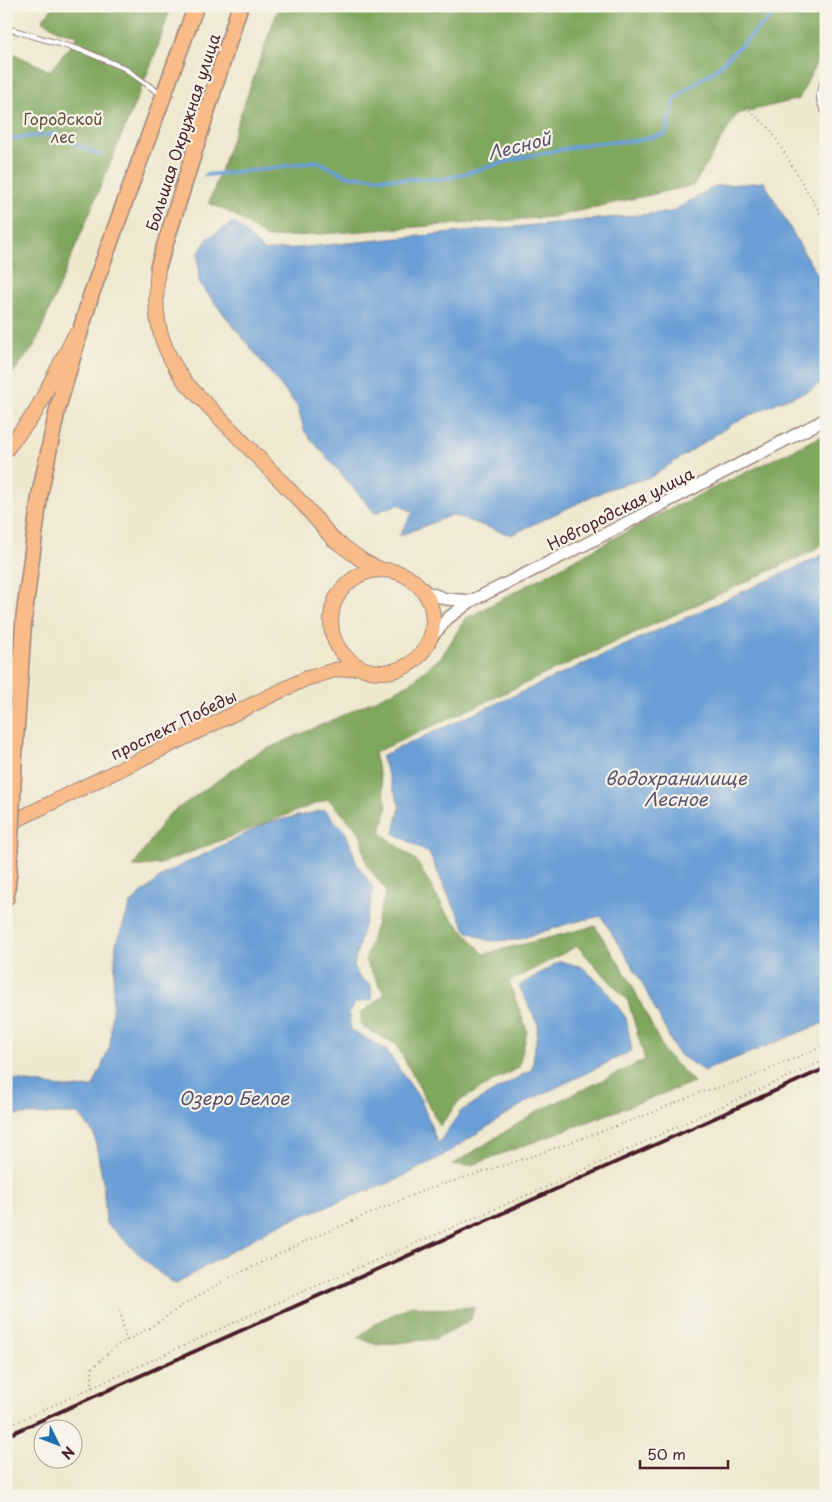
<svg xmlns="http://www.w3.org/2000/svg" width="832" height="1502" font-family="'Playpen Sans',sans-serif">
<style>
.forest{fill:#7ea65c;stroke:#646244}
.water{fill:#699fd6;stroke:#5a5f80}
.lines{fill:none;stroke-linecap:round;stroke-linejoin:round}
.stream{stroke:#699fd6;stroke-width:4}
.service-casing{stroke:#9c847c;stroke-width:7}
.tertiary-casing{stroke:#9c847c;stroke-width:14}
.primary-casing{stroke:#9c847c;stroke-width:16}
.trunk-casing{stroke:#9c847c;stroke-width:18}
.path{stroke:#9c847c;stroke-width:2;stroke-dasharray:1 4;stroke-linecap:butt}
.service{stroke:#fff;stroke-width:4.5}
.tertiary{stroke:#fff;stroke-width:11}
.primary{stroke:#f9bc89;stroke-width:14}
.trunk{stroke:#f9bc89;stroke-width:15}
.rail{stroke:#4a1f2b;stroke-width:4}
.trunk-bridge-casing{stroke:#9c847c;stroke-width:18;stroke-linecap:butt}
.trunk-bridge{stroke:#f9bc89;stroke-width:15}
.labels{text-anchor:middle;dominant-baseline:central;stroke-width:4.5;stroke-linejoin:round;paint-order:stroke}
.park-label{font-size:16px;fill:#634f3d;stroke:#f7f3e8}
.street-label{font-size:16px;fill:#4a1f2b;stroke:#f7f3e8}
.water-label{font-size:18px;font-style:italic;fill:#56526f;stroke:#f7f3e8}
</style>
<rect width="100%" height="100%" fill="#f7f3e8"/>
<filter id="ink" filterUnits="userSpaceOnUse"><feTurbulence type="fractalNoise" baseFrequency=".02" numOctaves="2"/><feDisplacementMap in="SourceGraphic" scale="10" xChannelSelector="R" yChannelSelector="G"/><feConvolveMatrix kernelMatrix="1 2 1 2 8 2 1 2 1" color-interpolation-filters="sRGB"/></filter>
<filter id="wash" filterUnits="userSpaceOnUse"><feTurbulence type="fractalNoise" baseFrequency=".0096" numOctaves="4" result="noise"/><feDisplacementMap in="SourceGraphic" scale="20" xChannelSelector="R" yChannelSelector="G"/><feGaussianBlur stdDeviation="1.12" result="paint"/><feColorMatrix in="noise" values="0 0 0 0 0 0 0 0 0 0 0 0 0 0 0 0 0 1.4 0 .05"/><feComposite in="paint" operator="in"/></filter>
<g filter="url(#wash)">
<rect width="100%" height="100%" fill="#eee8ce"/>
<path class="forest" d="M 54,6 L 171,6 L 157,50 L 34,347 L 6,381 L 6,50 L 50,71 L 78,36 L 57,30 L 42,20 Z
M 279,6 L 826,6 L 826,43 L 799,99 L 737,114 L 694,185 L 552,217 L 267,238 L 233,214 L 209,203 Z
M 826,434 L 826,542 L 811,552 L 374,753 L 387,806 L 381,833 L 416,860 L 445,911 L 484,954 L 595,926 L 629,979 L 665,1053 L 694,1082 L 472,1165 L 452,1165 L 538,1111 L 645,1060 L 628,1001 L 577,946 L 509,982 L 527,1031 L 519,1067 L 459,1101 L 440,1126 L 396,1044 L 361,1026 L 361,1013 L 385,994 L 365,961 L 386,891 L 367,865 L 360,833 L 328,799 L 160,864 L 133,867 L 167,816 L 255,754 L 326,723 L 409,684 L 442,656 L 465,619 L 657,515 Z
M 412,1305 L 433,1309 L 474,1307 L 471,1320 L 435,1339 L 377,1345 L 358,1337 L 376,1323 Z"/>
<path class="water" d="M 764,182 L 810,263 L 826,286 L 826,379 L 809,391 L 780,401 L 732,424 L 651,477 L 608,489 L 511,535 L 452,515 L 399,536 L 413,512 L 399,504 L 375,513 L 305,432 L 297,406 L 199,283 L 198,254 L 208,238 L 234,222 L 264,251 L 671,212 L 716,186 Z
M 826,552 L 826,1022 L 704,1071 L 677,1053 L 639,977 L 601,916 L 570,923 L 517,940 L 489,941 L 467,931 L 449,897 L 429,853 L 394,833 L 400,807 L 381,756 L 815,559 Z
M 325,810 L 346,833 L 357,864 L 373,888 L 369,911 L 361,936 L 354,965 L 358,976 L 371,986 L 372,1000 L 355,1003 L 349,1013 L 351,1030 L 385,1049 L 421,1100 L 438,1144 L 461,1111 L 532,1069 L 538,1025 L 519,986 L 560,961 L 582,967 L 602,985 L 626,1018 L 632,1051 L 526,1102 L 442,1156 L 394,1181 L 275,1226 L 175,1284 L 158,1272 L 106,1223 L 103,1181 L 94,1134 L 79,1114 L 6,1115 L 6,1073 L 15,1080 L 68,1088 L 93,1087 L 110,1046 L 116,944 L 131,903 L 164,874 L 267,823 Z"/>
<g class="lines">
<path class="stream" d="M 6,139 L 56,134 L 99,155
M 206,175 L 268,169 L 317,161 L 348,176 L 402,179 L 445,179 L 523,157 L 594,143 L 635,141 L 666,134 L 674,101 L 688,88 L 714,71 L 782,6"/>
</g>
</g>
<g filter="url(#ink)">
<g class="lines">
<defs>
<path id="service" d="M 6,28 L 84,51 L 124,68 L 162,95
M 826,76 C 818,93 816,98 826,115"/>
<path id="tertiary" d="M 424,591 L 446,599 L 471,601
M 430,639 L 448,618 L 471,601 L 582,546 L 826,419"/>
<path id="primary" d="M 158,267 C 153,315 157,342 185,382 L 304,505 L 333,539 L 363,561 L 380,569
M 6,450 L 35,413 L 75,335
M331 621a51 51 0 1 1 102 0a51 51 0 1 1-102 0Z
M 6,727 L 12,755
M 6,825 L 305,679 L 335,670 L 360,667"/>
<path id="trunk" d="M 158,267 L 240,6
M 14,763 L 24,617 L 40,493 L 58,407 L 91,295 L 196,6
M 6,898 L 9,871"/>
</defs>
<use href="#service" class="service-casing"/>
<use href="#tertiary" class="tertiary-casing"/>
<use href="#primary" class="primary-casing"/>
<use href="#trunk" class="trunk-casing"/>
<path class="path" d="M 696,6 L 727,46 L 737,62 L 746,107 L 771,130 L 826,223
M 120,1311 L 126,1341
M 92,1388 L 92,1368 L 116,1346 L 151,1327 L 180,1307 L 225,1280 L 315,1237 L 422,1191 L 533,1156 L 649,1114 L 701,1092 L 742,1081 L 826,1045
M 6,1427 L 279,1302 L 558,1182 L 704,1114 L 826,1060"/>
<use href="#service" class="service"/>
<use href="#tertiary" class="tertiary"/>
<use href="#primary" class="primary"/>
<use href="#trunk" class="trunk"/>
<path class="rail" d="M 6,1436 L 826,1068"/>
<defs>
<path id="trunk-bridge" d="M 9,871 L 14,763"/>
</defs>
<use href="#trunk-bridge" class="trunk-bridge-casing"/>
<use href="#trunk-bridge" class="trunk-bridge"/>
</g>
</g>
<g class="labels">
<g class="park-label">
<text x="63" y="118">Городской<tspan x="63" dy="18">лес</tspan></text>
</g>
<g class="street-label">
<text transform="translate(182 132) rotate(-72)">Большая Окружная улица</text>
<text transform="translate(620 508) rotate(-27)">Новгородская улица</text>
<text transform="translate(173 724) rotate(-26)">проспект Победы</text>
</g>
<g class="water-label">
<text transform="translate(519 145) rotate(-14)">Лесной</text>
<text x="676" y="777">водохранилище<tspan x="676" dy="21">Лесное</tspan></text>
<text x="234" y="1097">Озеро Белое</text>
</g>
</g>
<rect width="832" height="1502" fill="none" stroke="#f7f3e8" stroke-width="25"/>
<g transform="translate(58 1444) rotate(132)"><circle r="24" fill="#f7f3e8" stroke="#b29e9c"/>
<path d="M0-4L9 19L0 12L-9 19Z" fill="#1f6fb2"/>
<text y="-8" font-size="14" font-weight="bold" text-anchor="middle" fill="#4a1f2b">N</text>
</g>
<path d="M640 1460v8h88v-8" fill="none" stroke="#4a1f2b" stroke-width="2.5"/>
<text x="647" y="1460" font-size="15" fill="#4a1f2b" stroke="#f7f3e8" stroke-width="4" paint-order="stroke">50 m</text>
</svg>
